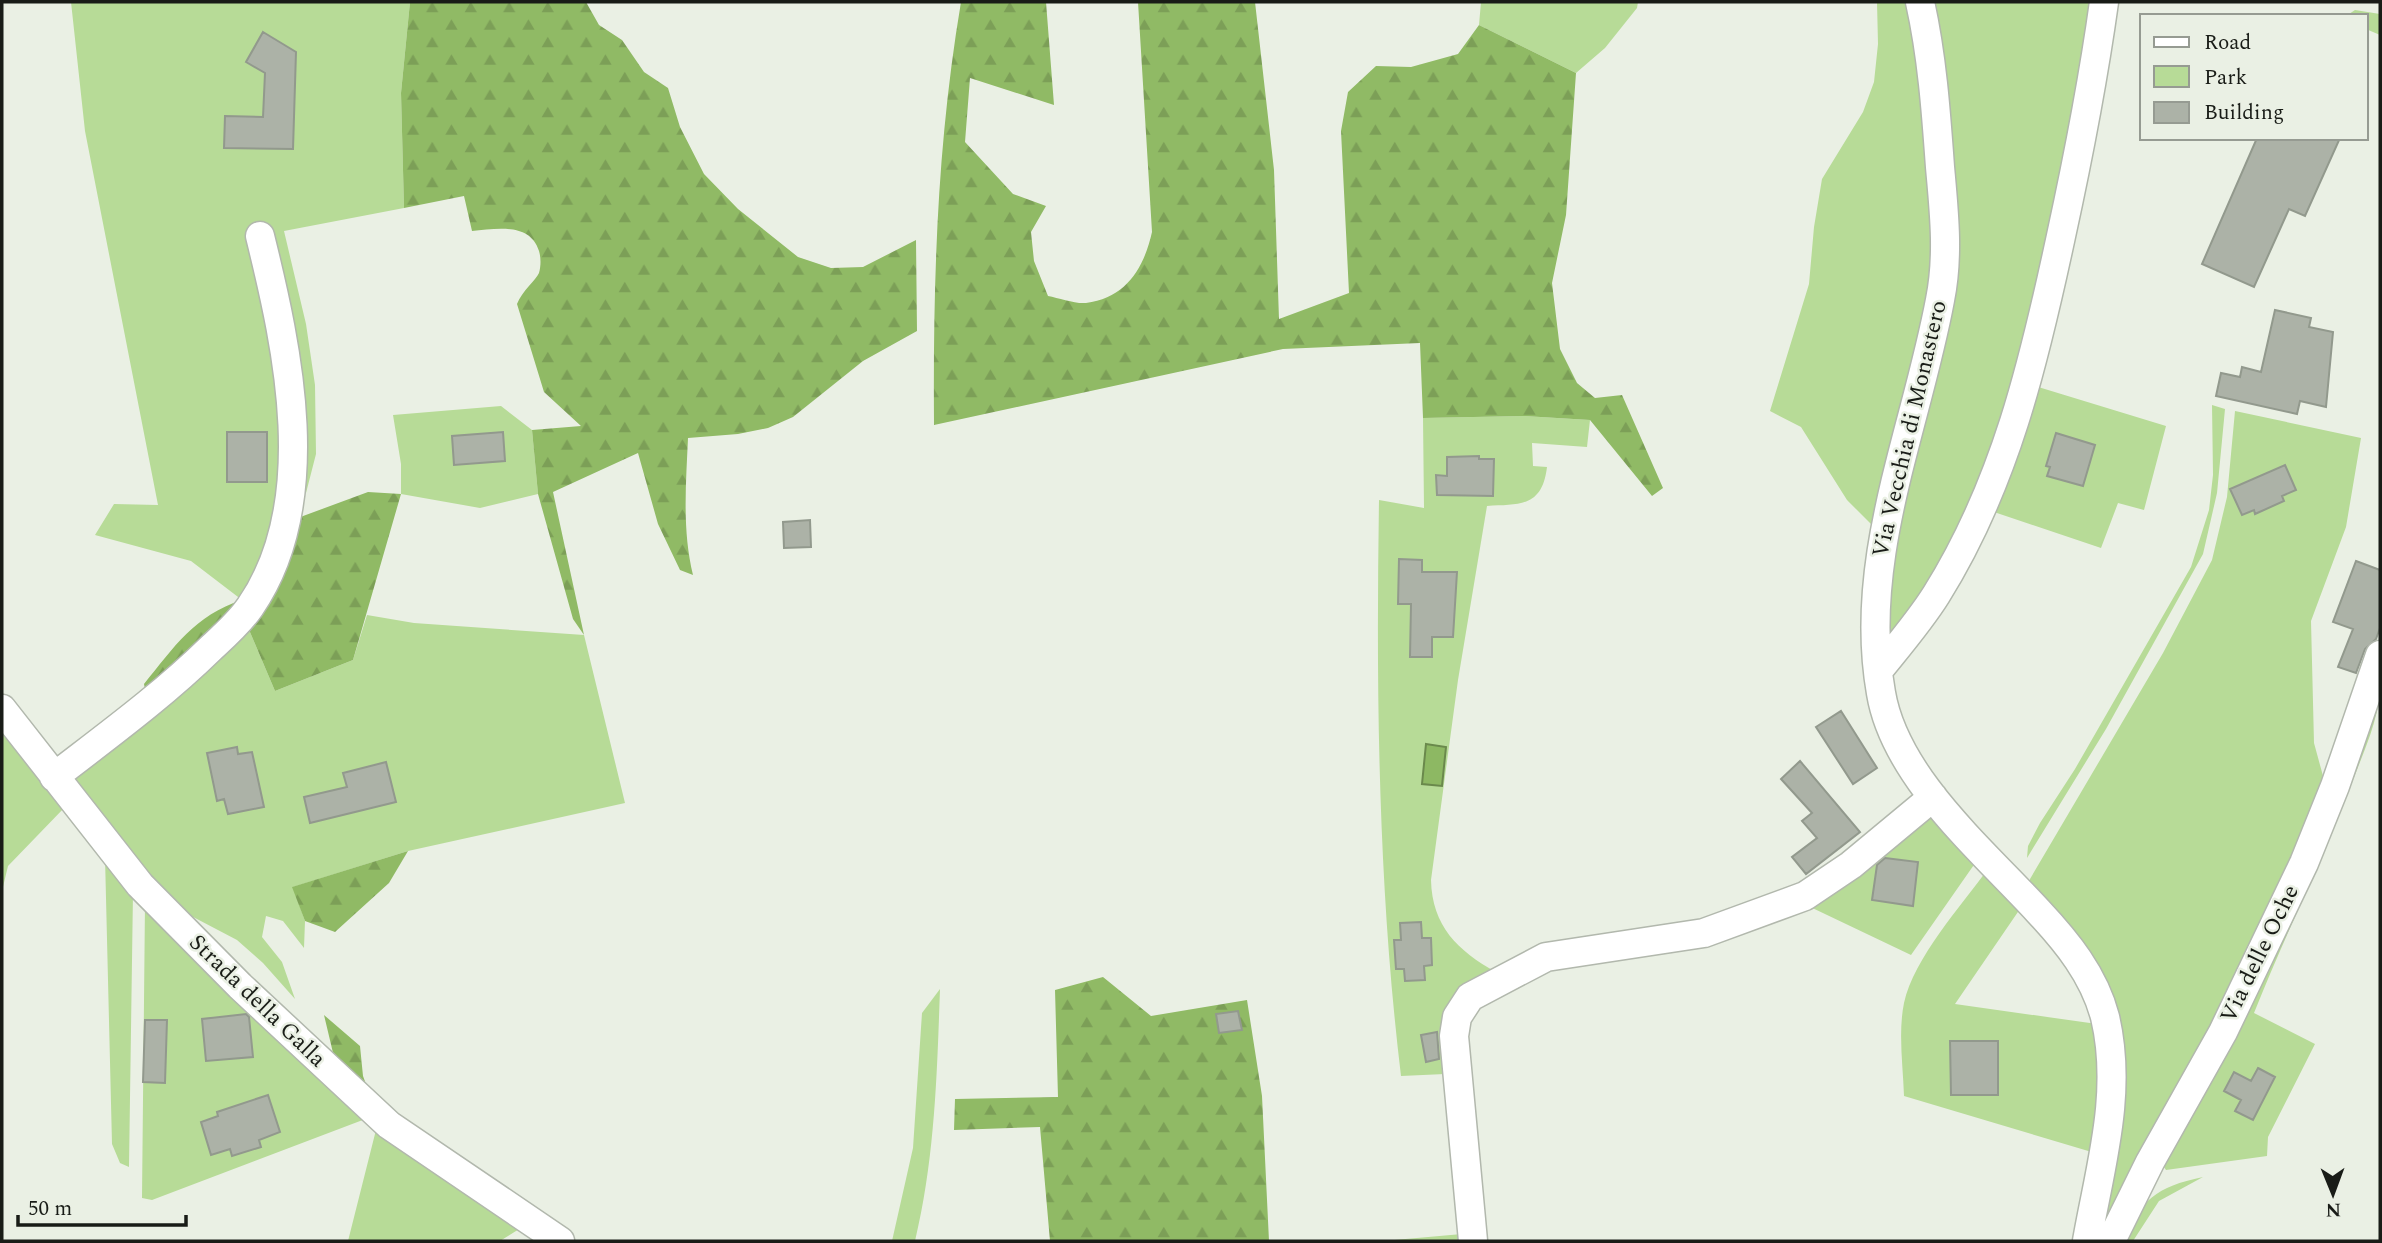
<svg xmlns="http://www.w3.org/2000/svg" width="2382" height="1243" font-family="Spectral,serif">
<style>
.green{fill:#b7db97}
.forest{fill:url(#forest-firs)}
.water{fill:#8db863;stroke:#6a894c;stroke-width:2}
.building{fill:#acb2a7;stroke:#92998d;stroke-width:2}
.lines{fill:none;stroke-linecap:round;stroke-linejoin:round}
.minor-casing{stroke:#b2b8ad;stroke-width:31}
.minor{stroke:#fff;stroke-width:28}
.labels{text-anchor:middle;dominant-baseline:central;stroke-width:5;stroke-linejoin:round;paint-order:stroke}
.street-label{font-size:23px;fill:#191c17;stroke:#eaf0e4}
</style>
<defs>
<pattern id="forest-firs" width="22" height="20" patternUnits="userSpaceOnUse" patternTransform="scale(1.75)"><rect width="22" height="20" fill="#90ba65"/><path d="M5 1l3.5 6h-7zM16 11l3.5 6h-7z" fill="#7c9f57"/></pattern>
</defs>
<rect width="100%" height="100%" fill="#eaf0e4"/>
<path class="green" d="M 71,2 L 410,2 L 401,93 L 404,208 L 284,231 L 306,324 L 315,385 L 316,454 L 306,493 L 299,497 L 273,336 L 281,465 L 269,543 L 242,600 L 191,561 L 95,535 L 114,504 L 158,505 L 85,131 Z
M 1481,2 L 1638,2 L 1637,8 L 1605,48 L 1576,73 L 1479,25 Z
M 1877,2 L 1912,2 L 1935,268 L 1878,531 L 1847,500 L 1801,427 L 1770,411 L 1809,284 L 1814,227 L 1822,179 L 1863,112 L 1874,82 L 1878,44 Z
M 1927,2 L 2095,2 L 2014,397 L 1953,551 L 1884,650 L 1883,599 L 1942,329 Z
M 2355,10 L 2380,14 L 2380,35 L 2366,29 L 2366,16 L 2346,16 Z
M 2035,386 L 2166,426 L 2144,510 L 2118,503 L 2101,548 L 1991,511 Z
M 2212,405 L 2225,409 L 2217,493 L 2203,554 L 2106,729 L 2027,858 L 2028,846 L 2040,823 L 2075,769 L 2191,567 L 2209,510 L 2213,475 Z
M 501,406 L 532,430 L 538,494 L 480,508 L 401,494 L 401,464 L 393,415 Z
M 2235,411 L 2361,438 L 2346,527 L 2311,621 L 2314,743 L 2326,787 L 2306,837 L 2102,1241 L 2120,1070 L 2030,883 L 2030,879 L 2163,653 L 2212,560 L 2227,497 Z
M 1524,416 L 1590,420 L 1587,447 L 1532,443 L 1533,466 L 1547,467 C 1542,508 1519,504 1487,506 L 1458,680 L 1431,880 C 1432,926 1458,951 1496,972 L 1476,983 L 1445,1074 L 1401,1076 C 1378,885 1376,693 1379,500 L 1424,508 L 1423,418 Z
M 367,615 L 414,623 L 584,635 L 625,803 L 408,851 L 293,887 L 305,921 L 304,948 L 283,921 L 266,916 L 262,937 L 282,962 L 295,999 L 263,963 L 237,940 L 176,908 L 80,792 L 76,779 L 79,771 L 247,625 L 275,691 L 353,660 Z
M 2380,683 C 2380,718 2365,748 2353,780 C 2323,859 2285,935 2254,1013 L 2315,1044 L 2268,1137 L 2267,1156 L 2166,1170 L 2162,1164 Z
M 2,725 L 65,807 L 8,866 L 2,891 Z
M 1932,809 L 1978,859 L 1911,955 L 1804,904 Z
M 105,857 L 133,892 L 129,1167 L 120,1163 L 112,1144 Z
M 1988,869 L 2022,906 L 1955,1004 L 2097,1024 L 2100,1041 L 2095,1153 L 1904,1096 C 1903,1066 1898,1032 1904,1003 C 1914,958 1961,906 1988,869 Z
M 145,903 L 368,1118 L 152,1200 L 142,1198 Z
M 940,989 C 937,1074 935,1158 915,1241 L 892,1241 L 913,1148 L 922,1013 Z
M 377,1126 L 524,1226 L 500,1241 L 348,1241 Z
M 2203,1177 L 2159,1201 L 2133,1241 L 2118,1241 C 2143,1200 2155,1187 2203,1177 Z
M 1462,1234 L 1463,1241 L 1383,1241 Z"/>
<path class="forest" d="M 410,2 L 586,2 L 599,25 L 622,40 L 644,72 L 668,88 L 680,127 L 704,174 L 738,209 L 798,257 L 831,268 L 863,267 L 916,240 L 917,331 L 863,361 L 793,417 L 768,428 L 738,434 L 688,438 C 686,484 682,530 693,575 L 680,570 L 658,524 L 638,453 L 553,492 L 584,635 L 573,619 L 538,494 L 532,430 L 581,426 L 544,392 L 517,304 C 522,291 536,280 539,273 C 541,265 541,258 539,251 C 530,222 496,229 472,231 L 464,196 L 404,208 L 401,93 Z
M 961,2 L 1046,2 L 1054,105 L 970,78 L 965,142 L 1013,194 L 1046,206 L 1031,232 L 1034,261 L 1048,296 C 1059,298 1075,304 1086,303 C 1126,298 1144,268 1152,232 L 1138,2 L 1255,2 L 1274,170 L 1279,319 L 1349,293 L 1341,131 L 1348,92 L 1376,66 L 1411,67 L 1458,54 L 1479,25 L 1576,73 L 1566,215 L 1552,283 L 1560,349 L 1577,383 L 1595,398 L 1622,395 L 1663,488 L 1652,496 L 1590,420 L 1524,416 L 1423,418 L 1420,343 L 1283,349 L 934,425 C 933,281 937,144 961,2 Z
M 368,492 L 401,494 L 353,660 L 275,691 L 247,625 L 295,519 Z
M 242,600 L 146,693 L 144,684 C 174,647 195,615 242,600 Z
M 408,851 L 389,883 L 335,932 L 305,921 L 292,887 Z
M 1103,977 L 1151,1016 L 1247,1000 L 1262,1096 L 1269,1241 L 1050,1241 L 1040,1127 L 954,1130 L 955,1099 L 1058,1097 L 1055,990 Z
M 324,1015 L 360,1046 L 363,1076 L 371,1098 L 334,1057 Z"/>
<path class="water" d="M 1426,744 L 1446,747 L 1442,786 L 1422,784 Z"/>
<path class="building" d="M 263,32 L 296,52 L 293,149 L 224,148 L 225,116 L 263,117 L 265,73 L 246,62 Z
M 2257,138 L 2340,138 L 2305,216 L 2289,209 L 2254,287 L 2202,264 Z
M 2275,310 L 2311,318 L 2309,327 L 2333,332 L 2326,407 L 2300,401 L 2297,414 L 2216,396 L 2221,373 L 2240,377 L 2242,367 L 2261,372 Z
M 227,432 L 267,432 L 267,482 L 227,482 Z
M 503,432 L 505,461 L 454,465 L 452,436 Z
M 2056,433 L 2095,445 L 2083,486 L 2047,476 L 2050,467 L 2046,466 Z
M 1479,456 L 1479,459 L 1494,459 L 1493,496 L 1437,495 L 1436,475 L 1447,476 L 1447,457 Z
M 2285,465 L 2296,490 L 2282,496 L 2284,501 L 2255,514 L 2254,510 L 2242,515 L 2230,489 Z
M 810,520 L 811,547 L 784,548 L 783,522 Z
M 1399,559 L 1422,560 L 1422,572 L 1457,572 L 1453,637 L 1432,637 L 1432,657 L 1410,657 L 1411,604 L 1398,604 Z
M 2356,561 L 2380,570 L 2380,628 L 2376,639 L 2365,649 L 2356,673 L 2338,667 L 2353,629 L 2333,622 Z
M 1841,711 L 1877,768 L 1853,784 L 1816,727 Z
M 237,747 L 238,754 L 252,752 L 264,807 L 228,814 L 224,799 L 217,801 L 207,753 Z
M 1800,761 L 1860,832 L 1806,874 L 1792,857 L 1817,838 L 1802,821 L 1812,813 L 1781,779 Z
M 386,762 L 396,802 L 310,823 L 304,797 L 347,787 L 343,773 Z
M 1885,858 L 1918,862 L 1913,906 L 1872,900 L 1877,865 Z
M 1421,922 L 1422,938 L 1431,938 L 1432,965 L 1424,966 L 1425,980 L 1405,981 L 1404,969 L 1396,969 L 1394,940 L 1401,940 L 1400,923 Z
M 1238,1011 L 1242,1030 L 1219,1033 L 1216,1014 Z
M 246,1014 L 249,1017 L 253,1057 L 206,1061 L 202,1019 Z
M 145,1020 L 167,1020 L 165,1083 L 143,1082 Z
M 1437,1032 L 1439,1059 L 1426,1062 L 1421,1035 Z
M 1950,1041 L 1998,1041 L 1998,1095 L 1951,1095 Z
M 2258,1068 L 2275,1077 L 2253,1120 L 2235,1111 L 2241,1100 L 2224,1091 L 2234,1072 L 2251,1081 Z
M 268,1095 L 280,1132 L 259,1140 L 261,1147 L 232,1156 L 230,1149 L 211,1155 L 201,1122 L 218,1116 L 217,1112 Z"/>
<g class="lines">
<defs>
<path id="minor" d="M 1920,2 C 1932,56 1936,111 1940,167 C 1944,211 1949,256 1940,300 C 1916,429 1857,559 1881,693 C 1895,777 1982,850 2038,911 C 2067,942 2094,975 2105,1017 C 2123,1093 2100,1167 2087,1241
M 1878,671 C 1898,646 1919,622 1936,595 C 2005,485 2034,362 2061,236 C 2078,158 2093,81 2104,2
M 2,709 L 140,885 L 240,986 L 389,1125 L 560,1241
M 54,777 C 107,736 162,696 210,649 C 224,636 239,623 250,607 C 322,503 288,349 260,236
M 1473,1241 L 1454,1036 L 1457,1017 L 1470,997 L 1546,957 L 1704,933 L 1805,896 L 1851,865 L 1933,797
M 2111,1241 L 2150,1162 L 2223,1032 L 2304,863 L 2335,786 L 2380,655"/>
</defs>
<use href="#minor" class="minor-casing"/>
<use href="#minor" class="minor"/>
</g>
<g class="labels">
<g class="street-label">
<text transform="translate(1910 429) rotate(-77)">Via Vecchia di Monastero</text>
<text transform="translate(2260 954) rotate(-64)">Via delle Oche</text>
<text transform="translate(257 1001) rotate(44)">Strada della Galla</text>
</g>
</g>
<rect width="2382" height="1243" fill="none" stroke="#191c17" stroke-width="7"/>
<rect x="2140" y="14" width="228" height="126" fill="#eaf0e4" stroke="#969b92" stroke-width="2"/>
<rect x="2154" y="37" width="35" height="10" fill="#ffffff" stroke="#969b92" stroke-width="2"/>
<text x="2204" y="49" font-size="21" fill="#191c17">Road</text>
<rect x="2154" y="66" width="35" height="21" fill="#b7db97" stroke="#969b92" stroke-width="2"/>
<text x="2204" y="84" font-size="21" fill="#191c17">Park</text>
<rect x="2154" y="102" width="35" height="21" fill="#acb2a7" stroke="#969b92" stroke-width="2"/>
<text x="2204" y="119" font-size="21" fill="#191c17">Building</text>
<g transform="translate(2333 1194) rotate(179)" stroke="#eaf0e4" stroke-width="5" paint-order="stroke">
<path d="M0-5L12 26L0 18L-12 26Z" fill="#191c17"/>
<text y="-10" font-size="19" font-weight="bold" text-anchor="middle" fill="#191c17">N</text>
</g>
<path d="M18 1215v10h168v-10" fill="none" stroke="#191c17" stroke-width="3.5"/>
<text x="28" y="1215" font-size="21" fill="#191c17" stroke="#eaf0e4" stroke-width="5" paint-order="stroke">50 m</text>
</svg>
